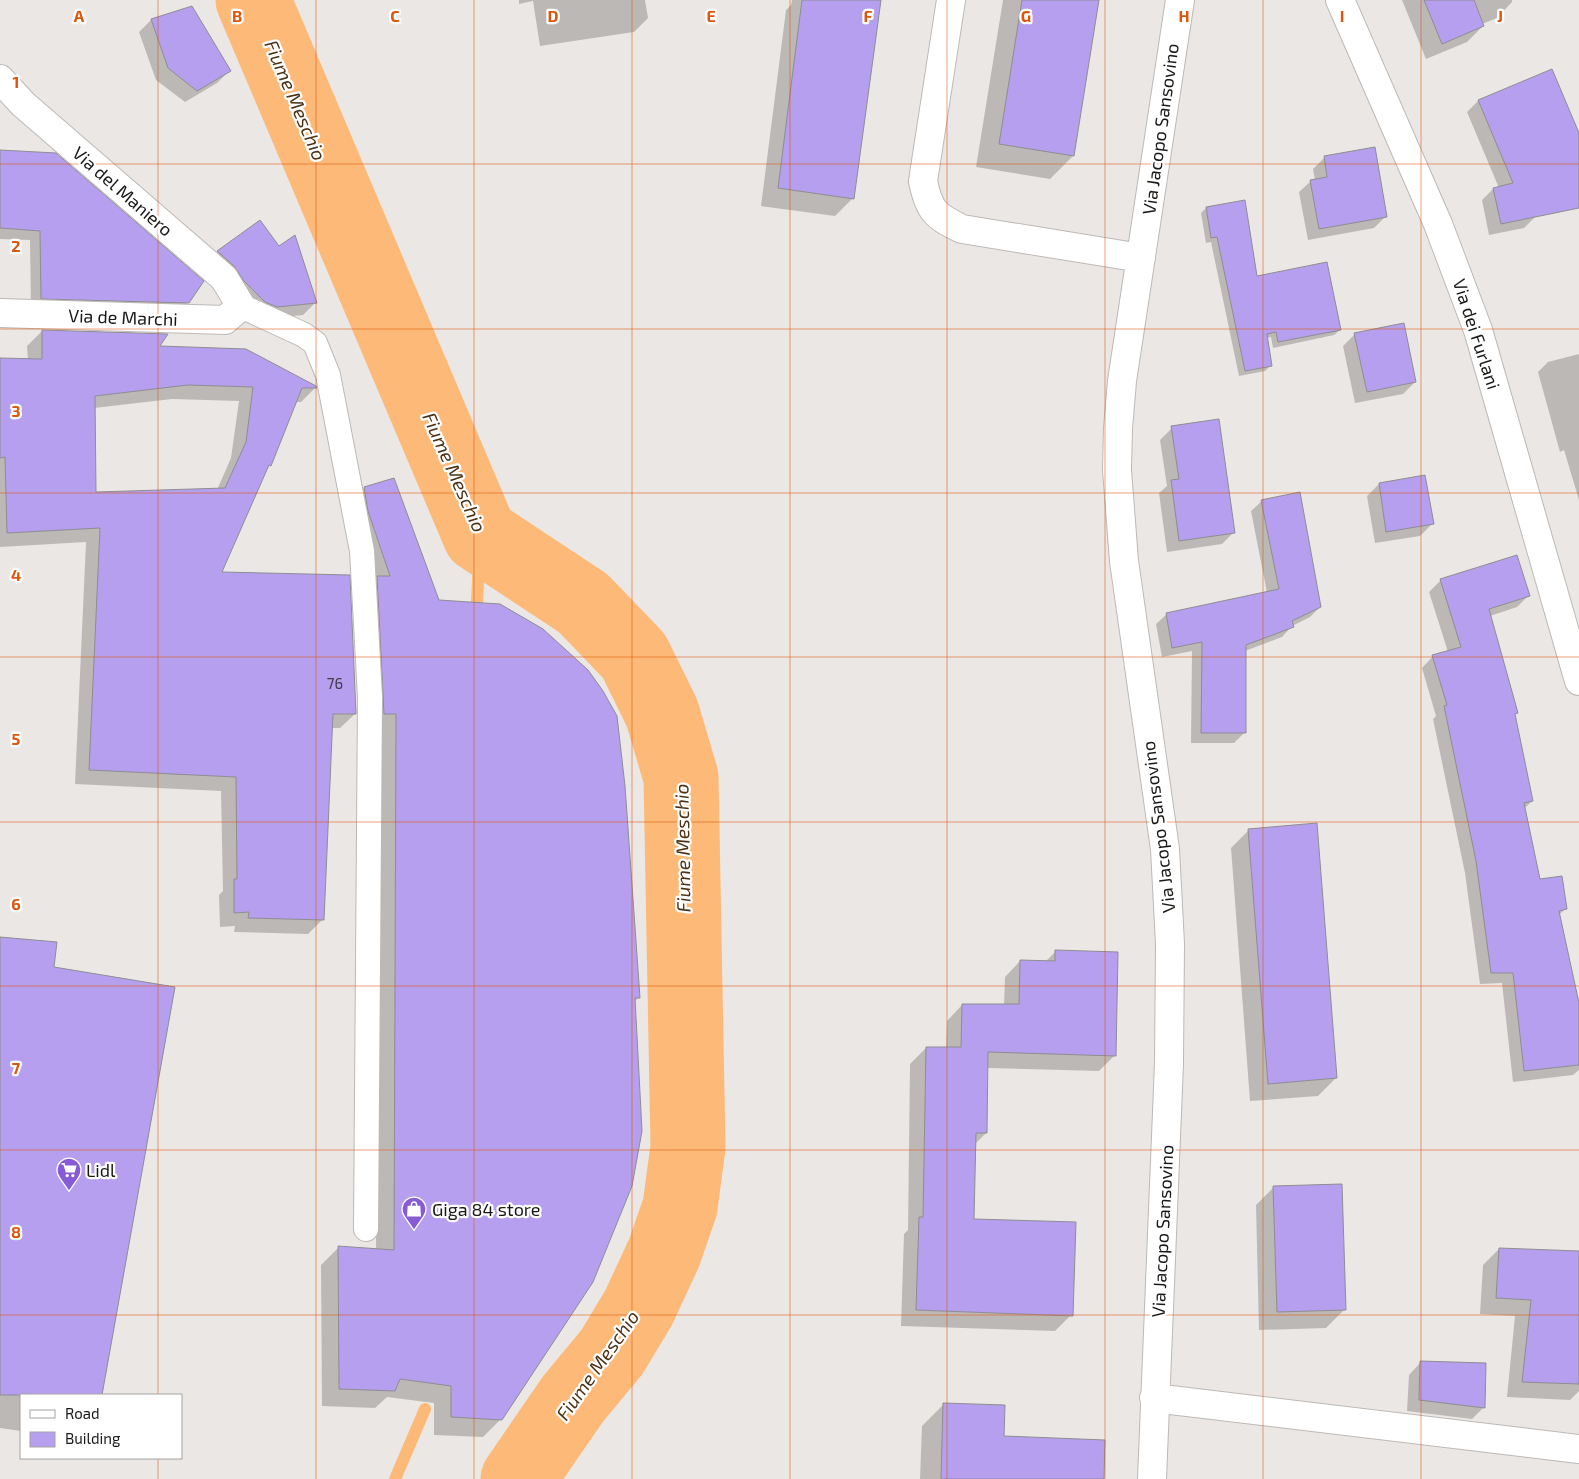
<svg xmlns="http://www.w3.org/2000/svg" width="1579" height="1479" font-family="'Exo 2',sans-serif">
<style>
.shadow{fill:#0003;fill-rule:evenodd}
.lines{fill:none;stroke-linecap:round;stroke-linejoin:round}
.stream{stroke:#fcb977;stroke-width:12}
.river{stroke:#fcb977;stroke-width:75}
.building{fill:#b59fee;stroke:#8e8d92;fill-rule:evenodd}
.lane-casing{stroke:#bdb9b6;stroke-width:26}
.street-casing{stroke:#bdb9b6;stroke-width:30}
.lane{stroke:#fff;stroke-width:24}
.street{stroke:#fff;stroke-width:28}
.grid{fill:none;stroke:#de560d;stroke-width:1;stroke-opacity:0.55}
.labels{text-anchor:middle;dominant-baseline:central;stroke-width:4.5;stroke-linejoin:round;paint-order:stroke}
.number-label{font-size:15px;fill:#403a4d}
.street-label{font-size:18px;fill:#191817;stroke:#fff}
.poi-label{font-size:18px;fill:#191817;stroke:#fff;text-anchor:start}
.water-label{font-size:19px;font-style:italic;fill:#4c3115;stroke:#fff}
.grid-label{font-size:16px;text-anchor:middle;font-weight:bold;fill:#de560d;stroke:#fff;stroke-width:4.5;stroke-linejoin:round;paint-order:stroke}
</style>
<rect width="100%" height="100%" fill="#ebe7e4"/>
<path class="shadow" d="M 519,0 L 645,0 L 648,18 L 634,32 L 540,46 L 533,1 L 519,4 Z
M 792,0 L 879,0 L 853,198 L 835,216 L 761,206 L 786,10 L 791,5 Z
M 1003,0 L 1098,0 L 1073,156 L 1050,179 L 976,167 Z
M 1402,0 L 1512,0 L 1512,2 L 1497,18 L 1482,24 L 1483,26 L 1467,42 L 1426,59 Z
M 191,8 L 229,71 L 217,83 L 185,102 L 156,80 L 139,32 L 151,20 Z
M 1478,101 L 1579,137 L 1579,205 L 1536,216 L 1524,228 L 1489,235 L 1482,200 L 1493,189 L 1499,188 L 1467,112 Z
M 1374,149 L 1386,216 L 1374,228 L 1308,240 L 1299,192 L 1311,181 L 1315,180 L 1313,169 L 1324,158 Z
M 0,151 L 44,162 L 53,153 L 202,281 L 188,302 L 177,313 L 31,308 L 30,240 L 0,239 Z
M 1206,208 L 1256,278 L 1340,330 L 1334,335 L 1273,348 L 1271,337 L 1266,338 L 1271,365 L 1265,371 L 1239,376 L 1211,242 L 1206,243 L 1201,213 Z
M 260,222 L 315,303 L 303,315 L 264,319 L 206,264 L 217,252 Z
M 42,331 L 158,347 L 315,388 L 301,402 L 295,402 L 270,465 L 266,469 L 220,573 L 355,714 L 340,728 L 332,728 L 323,919 L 308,934 L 234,932 L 235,926 L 220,927 L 219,895 L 223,891 L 221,791 L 75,784 L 86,542 L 0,547 L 0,360 L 28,360 L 27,346 ZM 172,399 L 239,401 L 231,458 L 217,490 L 95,493 L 94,408 Z
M 1355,334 L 1415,382 L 1403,394 L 1355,403 L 1343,346 Z
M 1579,354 L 1579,500 L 1564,450 L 1560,452 L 1538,372 L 1548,362 Z
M 1172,428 L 1234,532 L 1222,544 L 1167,552 L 1159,493 L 1167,486 L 1160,440 Z
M 1424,476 L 1432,524 L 1420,536 L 1375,543 L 1367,496 L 1379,484 Z
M 364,488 L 438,601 L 639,997 L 634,1002 L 501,1419 L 483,1437 L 434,1435 L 434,1403 L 387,1397 L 375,1408 L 322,1406 L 321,1265 L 339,1247 L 376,1250 L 379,732 L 346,506 Z
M 1262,501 L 1320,607 L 1310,617 L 1292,626 L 1282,637 L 1245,651 L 1244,733 L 1234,743 L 1191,743 L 1192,651 L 1162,657 L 1156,624 L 1167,614 L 1267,593 L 1251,511 Z
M 1441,580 L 1528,596 L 1517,607 L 1490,616 L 1517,712 L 1514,715 L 1532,801 L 1524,809 L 1539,881 L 1565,909 L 1559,915 L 1579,1014 L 1579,1070 L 1573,1075 L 1513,1082 L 1502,983 L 1480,984 L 1465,873 L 1433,719 L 1436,716 L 1422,668 L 1433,656 L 1448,652 L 1429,592 Z
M 1249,830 L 1336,1078 L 1318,1096 L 1250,1101 L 1231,848 Z
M 0,938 L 52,968 L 174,988 L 101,1395 L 21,1395 L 21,1431 L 0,1428 Z
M 1056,951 L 1115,1055 L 1099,1071 L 987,1068 L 986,1133 L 975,1144 L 973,1220 L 1071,1315 L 1055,1331 L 901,1326 L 904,1234 L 908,1230 L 910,1064 L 926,1048 L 946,1048 L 947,1021 L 962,1005 L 1004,1005 L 1005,977 L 1020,961 L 1045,962 Z
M 1274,1187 L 1344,1310 L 1326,1328 L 1259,1330 L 1256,1205 Z
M 1499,1249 L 1579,1252 L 1579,1391 L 1570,1400 L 1507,1397 L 1515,1316 L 1480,1314 L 1483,1265 Z
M 1421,1362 L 1484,1407 L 1472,1419 L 1407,1411 L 1409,1375 Z
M 944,1404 L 1003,1437 L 1102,1479 L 920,1479 L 922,1426 Z"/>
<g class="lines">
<path class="stream" d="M 477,602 L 480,535
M 395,1479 L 425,1409"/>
<path class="river" d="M 253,0 L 480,535 L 583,603 L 634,656 L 662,713 L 681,777 L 688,1147 L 680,1207 L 664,1253 L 639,1307 L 612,1352 L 573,1399 L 518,1479"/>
</g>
<path class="building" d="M 802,0 L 881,0 L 854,199 L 778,188 Z
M 1022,0 L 1099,0 L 1074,156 L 999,144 Z
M 1424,0 L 1474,0 L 1484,26 L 1442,44 Z
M 192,6 L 231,71 L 197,91 L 168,68 L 151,19 Z
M 1552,69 L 1579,133 L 1579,208 L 1501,224 L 1493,188 L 1513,183 L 1478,100 Z
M 1375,147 L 1387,217 L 1319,229 L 1310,180 L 1327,177 L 1324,156 Z
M 0,150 L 56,153 L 204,281 L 189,303 L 41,299 L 40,231 L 0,228 Z
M 1245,200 L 1257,276 L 1327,262 L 1341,330 L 1278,342 L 1276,332 L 1267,334 L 1272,366 L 1245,371 L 1217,237 L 1211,238 L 1206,207 Z
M 260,220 L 279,246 L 295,235 L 317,303 L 277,307 L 265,302 L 244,281 L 234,266 L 217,251 Z
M 1404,323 L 1416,382 L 1367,392 L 1354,333 Z
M 42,330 L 168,334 L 160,346 L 246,349 L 316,386 L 317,388 L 302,388 L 271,466 L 269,465 L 222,572 L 350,575 L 356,714 L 333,714 L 324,920 L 248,918 L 249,912 L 234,913 L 234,879 L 237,879 L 236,777 L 89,770 L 100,528 L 7,533 L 5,457 L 0,458 L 0,358 L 42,359 ZM 188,385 L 253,387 L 246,442 L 225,488 L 96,492 L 95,396 Z
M 1219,419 L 1235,533 L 1179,541 L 1171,480 L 1179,479 L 1171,426 Z
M 1425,475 L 1434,524 L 1386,532 L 1379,483 Z
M 394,478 L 439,600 L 500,604 L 543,629 L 588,670 L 603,691 L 617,716 L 625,786 L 640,998 L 635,998 L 642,1131 L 632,1186 L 593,1282 L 502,1420 L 451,1417 L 451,1386 L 400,1379 L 395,1391 L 339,1389 L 338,1246 L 394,1250 L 396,714 L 384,714 L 377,576 L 390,576 L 368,511 L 364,487 Z
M 1300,492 L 1321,607 L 1292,621 L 1294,627 L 1246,645 L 1246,733 L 1201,733 L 1202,642 L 1172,648 L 1166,613 L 1279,589 L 1261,500 Z
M 1517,555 L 1530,596 L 1489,609 L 1518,713 L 1515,714 L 1533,801 L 1524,803 L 1540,879 L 1562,876 L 1567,909 L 1559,911 L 1579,1003 L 1579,1065 L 1524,1071 L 1513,973 L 1491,973 L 1476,861 L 1444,706 L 1447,705 L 1432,655 L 1461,647 L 1440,579 Z
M 1317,823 L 1337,1078 L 1268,1084 L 1248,829 Z
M 0,937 L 57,942 L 54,967 L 175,987 L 102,1395 L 0,1395 Z
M 1055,950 L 1118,952 L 1116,1056 L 988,1052 L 987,1133 L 976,1133 L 974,1219 L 1076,1222 L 1073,1316 L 916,1310 L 919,1217 L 923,1217 L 926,1047 L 961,1047 L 962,1004 L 1019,1004 L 1020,960 L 1055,961 Z
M 1342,1184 L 1346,1310 L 1277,1312 L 1273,1186 Z
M 1499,1248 L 1579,1251 L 1579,1384 L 1522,1382 L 1531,1300 L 1496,1298 Z
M 1420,1361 L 1486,1363 L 1485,1408 L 1419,1400 Z
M 943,1403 L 1005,1405 L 1004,1436 L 1105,1440 L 1104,1479 L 941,1479 Z"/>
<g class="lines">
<defs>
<path id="lane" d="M 241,306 L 304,335 L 315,343 L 328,375 L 362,551 L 370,697 L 366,1229"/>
<path id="street" d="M 951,0 L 923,181 C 929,211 935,216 962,229 L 1141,258
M 1340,0 L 1438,224 L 1478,330 L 1579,681
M 0,79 L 23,104 L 224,278 L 241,306 L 225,320 L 0,313
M 1154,1398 L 1579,1449
M 1152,1479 L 1169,1063 L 1170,944 L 1165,849 L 1124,561 L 1117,470 L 1118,428 L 1122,381 L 1180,0"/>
</defs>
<use href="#lane" class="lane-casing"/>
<use href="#street" class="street-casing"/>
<use href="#lane" class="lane"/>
<use href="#street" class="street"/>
</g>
<path class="grid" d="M 158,0 L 158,1395M 316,0 L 316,1479M 474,0 L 474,1479M 632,0 L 632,1479M 790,0 L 790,1479M 947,0 L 947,1479M 1105,0 L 1105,1479M 1263,0 L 1263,1479M 1421,0 L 1421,1479M 0,164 L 1579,164M 0,329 L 1579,329M 0,493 L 1579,493M 0,657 L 1579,657M 0,822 L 1579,822M 0,986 L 1579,986M 0,1150 L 1579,1150M 0,1315 L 1579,1315M 158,1458 L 158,1479"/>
<defs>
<symbol id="supermarket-pin" viewBox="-11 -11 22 30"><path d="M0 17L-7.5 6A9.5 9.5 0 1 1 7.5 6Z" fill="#865bd5" stroke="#fff"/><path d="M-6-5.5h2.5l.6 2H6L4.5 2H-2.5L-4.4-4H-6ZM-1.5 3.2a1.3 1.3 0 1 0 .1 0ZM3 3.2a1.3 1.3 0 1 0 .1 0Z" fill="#fff"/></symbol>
<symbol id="shop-pin" viewBox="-11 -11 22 30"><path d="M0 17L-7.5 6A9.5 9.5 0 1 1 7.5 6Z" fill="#865bd5" stroke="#fff"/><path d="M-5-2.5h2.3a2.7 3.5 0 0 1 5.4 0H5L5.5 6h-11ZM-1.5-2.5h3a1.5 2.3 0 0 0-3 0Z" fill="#fff"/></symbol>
</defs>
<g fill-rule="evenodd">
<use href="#supermarket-pin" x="55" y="1156" width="28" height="38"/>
<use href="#shop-pin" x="400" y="1195" width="28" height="38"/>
</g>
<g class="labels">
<g class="number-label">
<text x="335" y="683">76</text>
</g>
<g class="street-label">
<text transform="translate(1160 129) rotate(-82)">Via Jacopo Sansovino</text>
<text transform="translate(123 191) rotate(41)">Via del Maniero</text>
<text transform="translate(123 317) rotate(2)">Via de Marchi</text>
<text transform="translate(1477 334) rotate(72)">Via dei Furlani</text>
<text transform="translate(1158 827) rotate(-97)">Via Jacopo Sansovino</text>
<text transform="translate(1162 1231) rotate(-87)">Via Jacopo Sansovino</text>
</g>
<g class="poi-label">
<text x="86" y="1170">Lidl</text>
<text x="432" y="1209">Giga 84 store</text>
</g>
<g class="water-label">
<text transform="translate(296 100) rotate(67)">Fiume Meschio</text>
<text transform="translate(455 472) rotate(66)">Fiume Meschio</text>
<text transform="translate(682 848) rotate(-91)">Fiume Meschio</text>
<text transform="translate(597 1365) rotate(-55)">Fiume Meschio</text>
</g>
</g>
<g class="grid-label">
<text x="79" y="22">A</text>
<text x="237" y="22">B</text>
<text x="395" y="22">C</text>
<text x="553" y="22">D</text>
<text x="711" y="22">E</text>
<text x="868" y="22">F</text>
<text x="1026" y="22">G</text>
<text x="1184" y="22">H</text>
<text x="1342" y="22">I</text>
<text x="1500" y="22">J</text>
<text x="16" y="88">1</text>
<text x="16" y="252">2</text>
<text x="16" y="417">3</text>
<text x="16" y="581">4</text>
<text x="16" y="745">5</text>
<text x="16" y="910">6</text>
<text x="16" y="1074">7</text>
<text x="16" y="1238">8</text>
</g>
<rect x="20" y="1394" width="162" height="65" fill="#ffffff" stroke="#a3a3a2"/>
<rect x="30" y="1410" width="25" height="8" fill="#ffffff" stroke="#a3a3a2"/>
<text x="65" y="1419" font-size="15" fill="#191817">Road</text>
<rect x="30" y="1432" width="25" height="15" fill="#b59fee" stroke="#a3a3a2"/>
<text x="65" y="1444" font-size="15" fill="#191817">Building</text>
</svg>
